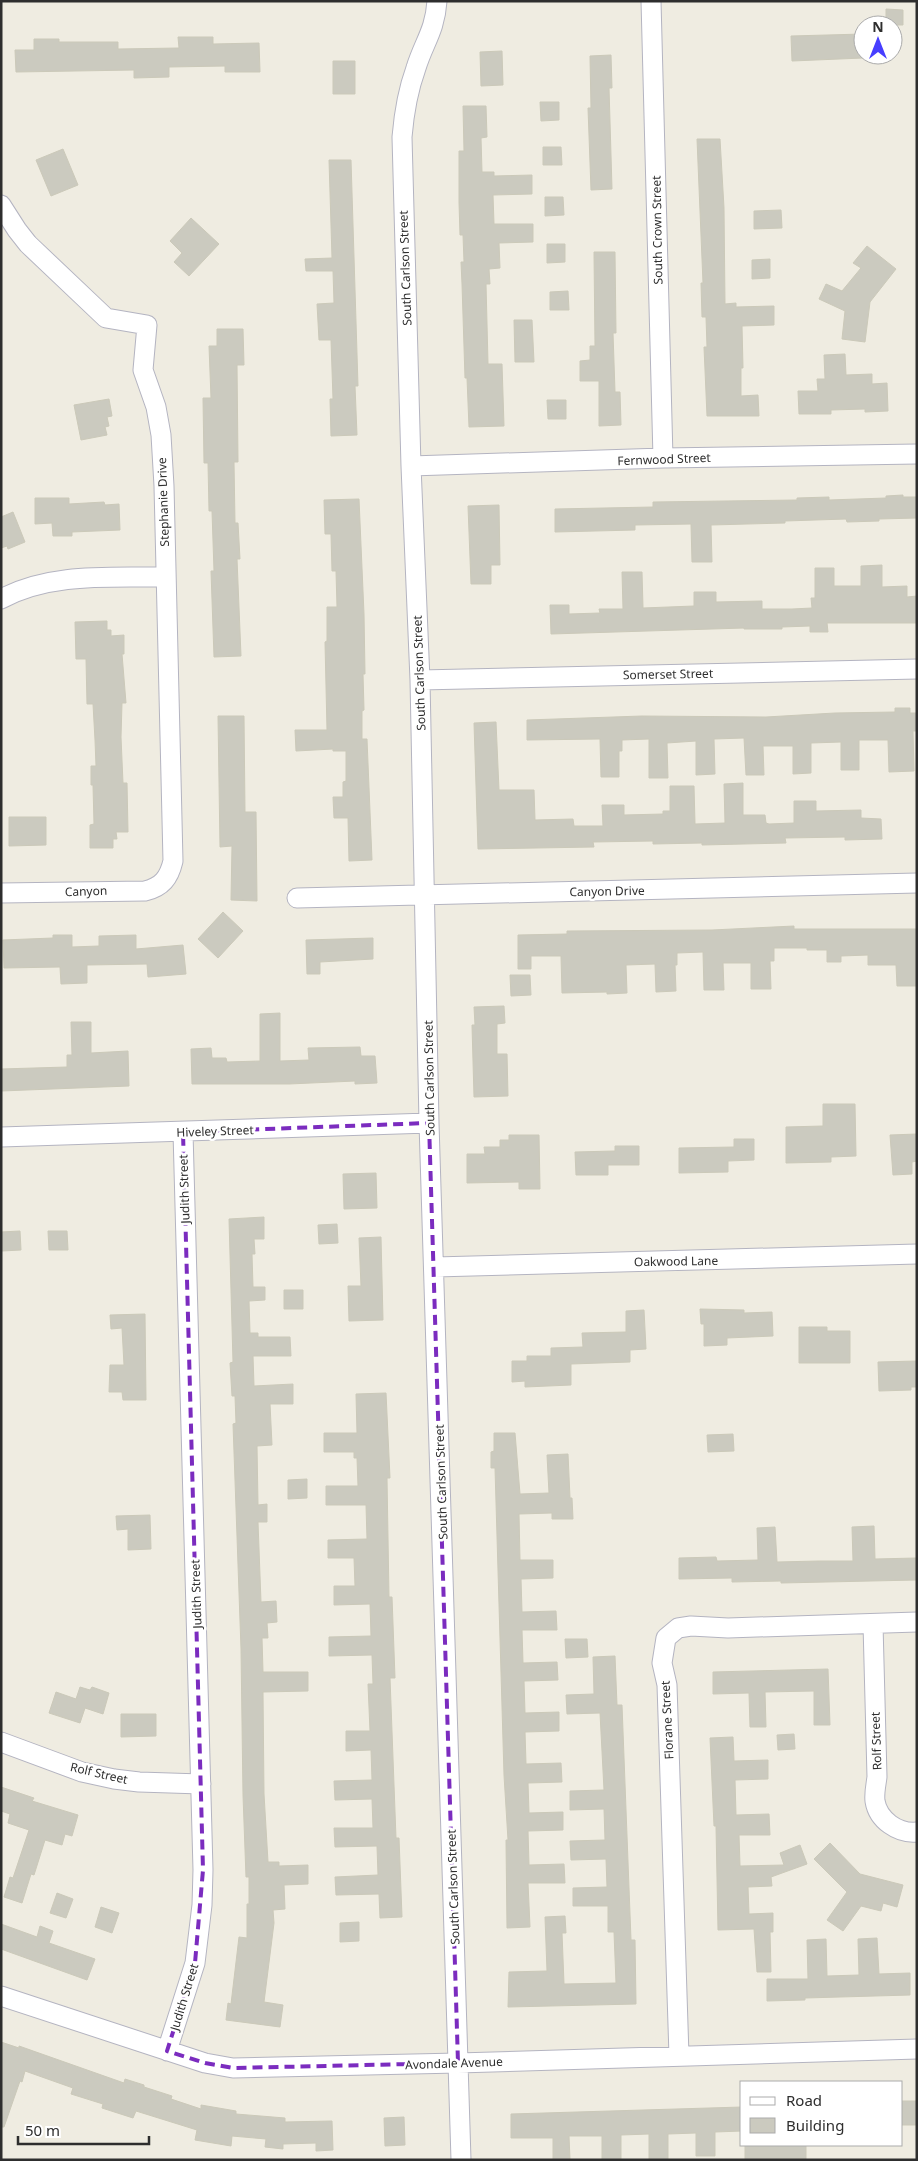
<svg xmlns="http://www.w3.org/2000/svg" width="918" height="2161" font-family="'Noto Sans',sans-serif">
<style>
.building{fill:#cbcabf;stroke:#cbc9b9}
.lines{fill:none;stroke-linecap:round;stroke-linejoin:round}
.street-casing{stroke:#b4b4c1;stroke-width:21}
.street{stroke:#fff;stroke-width:19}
.marked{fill:none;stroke:#7b2cbf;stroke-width:4;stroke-dasharray:10 6;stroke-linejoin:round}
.labels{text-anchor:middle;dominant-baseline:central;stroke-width:5;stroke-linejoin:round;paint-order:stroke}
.street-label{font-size:12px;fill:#2e2e2e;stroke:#fff}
</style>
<rect width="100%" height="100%" fill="#efece1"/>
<path class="building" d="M 886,9 L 903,10 L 903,25 L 886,25 Z
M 863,34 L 863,58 L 792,61 L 791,36 Z
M 178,37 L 213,37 L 213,44 L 259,43 L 260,72 L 225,72 L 225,66 L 169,67 L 169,77 L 134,78 L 134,70 L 16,72 L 15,50 L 34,50 L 34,39 L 59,39 L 59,42 L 118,42 L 118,49 L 179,48 Z
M 502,51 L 503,85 L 481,86 L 480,52 Z
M 611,55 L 612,88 L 609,88 L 612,189 L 591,190 L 588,108 L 591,108 L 590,56 Z
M 333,61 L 355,61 L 355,94 L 333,94 Z
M 540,102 L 559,102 L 559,120 L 541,121 Z
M 463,106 L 486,106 L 487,137 L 481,138 L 482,172 L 494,172 L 494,176 L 532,175 L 532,194 L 493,195 L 494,224 L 533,224 L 533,242 L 499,243 L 500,268 L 489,269 L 490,284 L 486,284 L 488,364 L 502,364 L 504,426 L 469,427 L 467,378 L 465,378 L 462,284 L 461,262 L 464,262 L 463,235 L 460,235 L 459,202 L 459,151 L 464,151 Z
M 697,139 L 720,139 L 724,208 L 725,304 L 736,303 L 736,307 L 774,306 L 774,325 L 742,326 L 743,368 L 741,368 L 741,396 L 758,395 L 759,416 L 707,416 L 704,347 L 707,347 L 706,317 L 702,317 L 701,283 L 703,283 Z
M 543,147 L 561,147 L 562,165 L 543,165 Z
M 63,149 L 78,185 L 51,196 L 36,160 Z
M 329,160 L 351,160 L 358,386 L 355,386 L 357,435 L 331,436 L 330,399 L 333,399 L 331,340 L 319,340 L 317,304 L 334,303 L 333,271 L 306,271 L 305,259 L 332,258 Z
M 545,197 L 563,197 L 564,215 L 545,216 Z
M 781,210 L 782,228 L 754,229 L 754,211 Z
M 191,218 L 219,244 L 189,276 L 174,262 L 182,253 L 170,241 Z
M 547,244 L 565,244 L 565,262 L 547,263 Z
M 867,246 L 896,269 L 870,302 L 865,342 L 842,339 L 845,311 L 819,299 L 826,284 L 842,291 L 861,268 L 853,263 Z
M 594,252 L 615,252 L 616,333 L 613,333 L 615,392 L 620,392 L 621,425 L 599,426 L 599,381 L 580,381 L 580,361 L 590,360 L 590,346 L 595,346 Z
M 770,259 L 770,278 L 752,279 L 752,260 Z
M 568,291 L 569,310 L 550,310 L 550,292 Z
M 514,320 L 532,320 L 534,362 L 515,362 Z
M 217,329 L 243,329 L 244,365 L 237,365 L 238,462 L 234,462 L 235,523 L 238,523 L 240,559 L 237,559 L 241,656 L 214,657 L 211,571 L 214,571 L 212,511 L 209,511 L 208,463 L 204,463 L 203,398 L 211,398 L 209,346 L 217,346 Z
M 845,354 L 846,375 L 872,374 L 872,384 L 887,383 L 888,411 L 865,412 L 865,409 L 831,410 L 831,414 L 799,414 L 798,391 L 818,391 L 817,379 L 825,379 L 824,355 Z
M 109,399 L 112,416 L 107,417 L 109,426 L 105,427 L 107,435 L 81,440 L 74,405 Z
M 547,400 L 566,400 L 566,419 L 548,419 Z
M 903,495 L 903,497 L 917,497 L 917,518 L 879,519 L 879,521 L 847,522 L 846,519 L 785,521 L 785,523 L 711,525 L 712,562 L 692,562 L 691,524 L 635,525 L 635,530 L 555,532 L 555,509 L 653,507 L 653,502 L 797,500 L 797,498 L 829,497 L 829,500 L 886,498 L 886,496 Z
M 35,498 L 69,498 L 69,504 L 104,502 L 105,505 L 119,504 L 120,530 L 72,532 L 72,536 L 53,536 L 52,523 L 35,524 Z
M 359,499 L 364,614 L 365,674 L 363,674 L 364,710 L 362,711 L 362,739 L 367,739 L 372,860 L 349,861 L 348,818 L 334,818 L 333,797 L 343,797 L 343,782 L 346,781 L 346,751 L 333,751 L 333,749 L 296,751 L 295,730 L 327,730 L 325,642 L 327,641 L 327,607 L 337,607 L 336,571 L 332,571 L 331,534 L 325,534 L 324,500 Z
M 499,505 L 500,565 L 491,565 L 491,584 L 471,584 L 468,506 Z
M 13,512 L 25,542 L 8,549 L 7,546 L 1,548 L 1,517 Z
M 882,565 L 882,587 L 907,586 L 907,597 L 917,596 L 917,623 L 827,623 L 828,632 L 810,632 L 810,626 L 782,627 L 782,629 L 744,629 L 744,628 L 551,634 L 550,605 L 569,605 L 569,614 L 600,613 L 599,609 L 623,609 L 622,572 L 642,572 L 643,608 L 694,606 L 694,592 L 716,592 L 716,602 L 762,601 L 762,609 L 792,609 L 812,608 L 811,598 L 815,598 L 815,568 L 834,568 L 834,586 L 861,586 L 861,566 Z
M 107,621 L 107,630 L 111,630 L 111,636 L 124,635 L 124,654 L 122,654 L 126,703 L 122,703 L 121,737 L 123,783 L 127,783 L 128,832 L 116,832 L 117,839 L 113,839 L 113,848 L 90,848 L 90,825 L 94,824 L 93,785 L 91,785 L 91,766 L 96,766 L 95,740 L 93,704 L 87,704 L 86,659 L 76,659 L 75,622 Z
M 895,708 L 910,708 L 910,713 L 917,713 L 917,731 L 913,731 L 914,771 L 889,772 L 888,740 L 859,740 L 859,770 L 841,770 L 841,742 L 811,743 L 811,773 L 793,774 L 793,746 L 763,746 L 764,775 L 746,775 L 744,738 L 714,739 L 715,774 L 696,775 L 696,741 L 667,743 L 668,778 L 649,778 L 649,739 L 622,740 L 622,751 L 619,751 L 619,777 L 601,777 L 600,739 L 527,740 L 527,720 L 642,716 L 766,717 L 835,713 L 895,712 Z
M 218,716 L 244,716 L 245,812 L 256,812 L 257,901 L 231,900 L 232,846 L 220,847 Z
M 496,722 L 499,790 L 534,790 L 535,820 L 573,819 L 574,826 L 603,826 L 602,805 L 624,805 L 624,815 L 663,814 L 663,811 L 670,811 L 670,786 L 694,786 L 695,824 L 725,823 L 724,784 L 743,783 L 743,815 L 765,815 L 766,823 L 769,824 L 794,823 L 794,801 L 816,801 L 816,811 L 861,810 L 861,818 L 881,819 L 882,839 L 845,840 L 845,837 L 785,838 L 786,843 L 702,845 L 702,843 L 653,844 L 653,841 L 593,842 L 594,847 L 478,849 L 474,723 Z
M 9,817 L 46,817 L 46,845 L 9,846 Z
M 223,912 L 243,931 L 218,958 L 198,939 Z
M 794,926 L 794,929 L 917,929 L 917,986 L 897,986 L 896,965 L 868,965 L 868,955 L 841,956 L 841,962 L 827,962 L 827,950 L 807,950 L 807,948 L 774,948 L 774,961 L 770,961 L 771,989 L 751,989 L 751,963 L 723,963 L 724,990 L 704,990 L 703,952 L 677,953 L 677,965 L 675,965 L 676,991 L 656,992 L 655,964 L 626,965 L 627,993 L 607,994 L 607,992 L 562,993 L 561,956 L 531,956 L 531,969 L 518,969 L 518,935 L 567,934 L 567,931 L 712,930 Z
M 53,935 L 72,935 L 72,947 L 99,946 L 99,936 L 136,935 L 136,949 L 183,945 L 186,974 L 148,977 L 147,964 L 87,965 L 87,983 L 61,984 L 60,967 L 4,968 L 3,940 L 53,938 Z
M 373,938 L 373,959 L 320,962 L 320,974 L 307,974 L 306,940 Z
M 510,975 L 530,975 L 531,995 L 511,996 Z
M 504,1006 L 505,1023 L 497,1024 L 497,1054 L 507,1054 L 508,1096 L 474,1097 L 472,1025 L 475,1025 L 474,1007 Z
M 280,1013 L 280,1061 L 309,1060 L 308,1048 L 360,1047 L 361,1056 L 375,1056 L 377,1083 L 355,1084 L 355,1081 L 289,1084 L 192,1084 L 191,1049 L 211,1048 L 212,1058 L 226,1058 L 227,1062 L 260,1061 L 260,1014 Z
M 71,1022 L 91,1022 L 91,1053 L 128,1051 L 129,1086 L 1,1091 L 1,1069 L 67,1067 L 67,1055 L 72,1055 Z
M 823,1104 L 855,1104 L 856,1156 L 831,1157 L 831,1162 L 786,1163 L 786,1127 L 823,1126 Z
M 917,1134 L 917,1161 L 912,1162 L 912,1174 L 893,1175 L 890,1135 Z
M 509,1135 L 539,1135 L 540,1189 L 519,1189 L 519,1182 L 467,1183 L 467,1154 L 485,1154 L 484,1147 L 500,1147 L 500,1140 L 509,1140 Z
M 734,1139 L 754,1139 L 754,1160 L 728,1161 L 728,1172 L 679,1173 L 679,1148 L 734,1147 Z
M 615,1146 L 639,1146 L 639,1165 L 608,1165 L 608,1175 L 576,1175 L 575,1152 L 615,1151 Z
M 376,1173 L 377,1208 L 344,1209 L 343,1174 Z
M 264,1217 L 264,1239 L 254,1239 L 255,1254 L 252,1254 L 253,1287 L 265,1287 L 265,1300 L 249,1301 L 250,1333 L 258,1333 L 258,1337 L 290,1337 L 291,1356 L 253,1356 L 254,1386 L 293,1384 L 293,1404 L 270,1404 L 272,1445 L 257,1446 L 258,1505 L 267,1504 L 267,1522 L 258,1522 L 261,1602 L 276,1601 L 277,1622 L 267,1623 L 268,1638 L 262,1638 L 263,1672 L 308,1672 L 308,1691 L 263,1692 L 264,1794 L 268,1862 L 279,1862 L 279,1866 L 308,1865 L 308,1884 L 284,1885 L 285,1909 L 273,1910 L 274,1923 L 264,2002 L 283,2005 L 280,2027 L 226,2020 L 228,2003 L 231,2004 L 239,1937 L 247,1938 L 247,1904 L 249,1904 L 249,1877 L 246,1877 L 243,1795 L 241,1649 L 233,1424 L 236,1423 L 235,1396 L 232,1396 L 230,1363 L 233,1362 L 229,1219 Z
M 337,1224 L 338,1243 L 319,1244 L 318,1225 Z
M 20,1231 L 21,1250 L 2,1251 L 1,1232 Z
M 48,1231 L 67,1231 L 68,1250 L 49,1250 Z
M 381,1237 L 383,1320 L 349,1321 L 348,1286 L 361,1286 L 359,1238 Z
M 284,1290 L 303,1290 L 303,1309 L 284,1309 Z
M 700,1309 L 744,1310 L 744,1313 L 772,1312 L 773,1336 L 727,1338 L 727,1345 L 704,1346 L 704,1324 L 701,1324 Z
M 644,1310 L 646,1349 L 630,1350 L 630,1362 L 571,1364 L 571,1385 L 525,1387 L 525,1381 L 512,1382 L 512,1361 L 527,1361 L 527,1356 L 551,1356 L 551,1348 L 583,1347 L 582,1333 L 626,1332 L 626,1311 Z
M 145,1314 L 146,1400 L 123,1400 L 122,1392 L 109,1392 L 110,1365 L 124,1365 L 122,1328 L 111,1329 L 110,1315 Z
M 799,1327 L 827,1327 L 827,1331 L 850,1331 L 850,1363 L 799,1363 Z
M 917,1361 L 917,1387 L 911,1387 L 911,1390 L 879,1391 L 878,1362 Z
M 386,1393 L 390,1478 L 387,1478 L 389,1597 L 392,1597 L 395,1678 L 390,1678 L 396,1838 L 399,1838 L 402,1917 L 380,1918 L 379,1894 L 336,1895 L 335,1877 L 378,1875 L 377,1846 L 335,1847 L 334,1828 L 373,1828 L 372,1799 L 335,1800 L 334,1781 L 372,1780 L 371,1750 L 346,1751 L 346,1731 L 370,1731 L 368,1684 L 373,1684 L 372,1655 L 329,1656 L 329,1637 L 371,1636 L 370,1604 L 334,1605 L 334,1586 L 355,1586 L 354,1558 L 328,1558 L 328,1540 L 367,1539 L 366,1505 L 326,1505 L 326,1486 L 358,1486 L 357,1458 L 354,1458 L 354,1452 L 324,1452 L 324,1433 L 357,1433 L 356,1394 Z
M 494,1433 L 515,1433 L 520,1494 L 549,1493 L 547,1455 L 568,1454 L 570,1498 L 572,1498 L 573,1519 L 552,1519 L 552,1513 L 519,1514 L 520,1560 L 553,1560 L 553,1578 L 521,1579 L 522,1612 L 556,1611 L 557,1630 L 522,1630 L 523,1663 L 557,1662 L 558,1680 L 524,1681 L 525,1713 L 559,1712 L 559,1731 L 525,1732 L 526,1764 L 561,1763 L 562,1782 L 528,1783 L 529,1813 L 563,1812 L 563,1830 L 528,1831 L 529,1865 L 564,1864 L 565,1883 L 528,1883 L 530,1927 L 507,1928 L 506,1840 L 508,1840 L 504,1775 L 495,1468 L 491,1468 L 491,1452 L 494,1451 Z
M 733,1434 L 734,1451 L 708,1452 L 707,1435 Z
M 307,1479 L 307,1498 L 288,1499 L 288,1480 Z
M 150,1515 L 151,1549 L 128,1550 L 128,1529 L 117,1530 L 116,1516 Z
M 874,1526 L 875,1559 L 916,1558 L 916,1580 L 781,1583 L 781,1581 L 732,1582 L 732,1578 L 679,1579 L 679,1558 L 716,1557 L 717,1561 L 758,1560 L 757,1528 L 775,1527 L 777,1562 L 819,1561 L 853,1561 L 852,1527 Z
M 565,1639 L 587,1639 L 588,1657 L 566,1658 Z
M 615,1656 L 617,1705 L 622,1705 L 631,1940 L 635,1940 L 636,2004 L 508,2007 L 509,1972 L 547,1971 L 545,1917 L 565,1916 L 566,1933 L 562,1933 L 564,1984 L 616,1983 L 614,1932 L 608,1932 L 608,1906 L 573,1906 L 573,1888 L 607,1887 L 606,1859 L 571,1860 L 570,1841 L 605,1840 L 604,1809 L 570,1810 L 570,1791 L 604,1790 L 600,1713 L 567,1714 L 566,1695 L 594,1694 L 593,1657 Z
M 828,1669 L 830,1725 L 814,1725 L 814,1691 L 765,1692 L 766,1727 L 750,1727 L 749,1693 L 713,1694 L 713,1672 Z
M 80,1687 L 90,1690 L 92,1687 L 109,1693 L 103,1714 L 85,1708 L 80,1723 L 49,1713 L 56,1692 L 76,1699 Z
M 121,1714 L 156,1714 L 156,1736 L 121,1737 Z
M 794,1734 L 795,1749 L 778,1750 L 777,1735 Z
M 733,1737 L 734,1761 L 768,1760 L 768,1779 L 735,1780 L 736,1815 L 769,1814 L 770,1835 L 739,1835 L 740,1866 L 784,1865 L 780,1853 L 800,1845 L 807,1864 L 771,1877 L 772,1886 L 748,1887 L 749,1914 L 773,1913 L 773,1932 L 770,1932 L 771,1972 L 757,1972 L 754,1929 L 718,1930 L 716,1826 L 714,1826 L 710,1738 Z
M 1,1787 L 34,1798 L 32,1801 L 78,1815 L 72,1836 L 65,1834 L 62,1845 L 45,1840 L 34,1875 L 31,1874 L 22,1903 L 4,1897 L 10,1877 L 13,1878 L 29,1830 L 8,1823 L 10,1814 L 1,1811 Z
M 830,1843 L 860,1874 L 903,1885 L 897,1907 L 883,1903 L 881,1911 L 861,1906 L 843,1931 L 827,1920 L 847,1892 L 814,1859 Z
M 57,1893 L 73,1899 L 66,1918 L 50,1913 Z
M 101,1907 L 119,1913 L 112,1933 L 95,1927 Z
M 359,1922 L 359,1941 L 340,1942 L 340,1923 Z
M 1,1924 L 37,1937 L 40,1926 L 53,1931 L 49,1943 L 95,1959 L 87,1980 L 1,1949 Z
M 877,1938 L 879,1974 L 910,1973 L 910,1995 L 805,1998 L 805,2000 L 767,2001 L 767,1979 L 808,1979 L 807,1940 L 826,1939 L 827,1976 L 859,1975 L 858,1939 Z
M 1,2042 L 19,2048 L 19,2046 L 124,2083 L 125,2079 L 144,2085 L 144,2087 L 172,2096 L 171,2099 L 201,2109 L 201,2105 L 236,2111 L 236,2114 L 285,2118 L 285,2122 L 332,2121 L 333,2150 L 316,2151 L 316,2143 L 283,2144 L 283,2149 L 265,2147 L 266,2139 L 232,2136 L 231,2146 L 195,2140 L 197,2130 L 136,2111 L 133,2118 L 102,2108 L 103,2104 L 71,2094 L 73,2088 L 25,2071 L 22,2082 L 20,2081 L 4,2127 L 1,2127 Z
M 902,2101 L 917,2101 L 917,2125 L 902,2125 Z
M 742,2107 L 742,2131 L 715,2132 L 715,2156 L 696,2156 L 696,2133 L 668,2134 L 668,2160 L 649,2160 L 649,2134 L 621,2135 L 621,2160 L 602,2160 L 602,2136 L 569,2136 L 570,2160 L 553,2160 L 553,2138 L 511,2138 L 511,2114 Z
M 404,2117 L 405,2145 L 385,2146 L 384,2118 Z
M 745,2145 L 806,2145 L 806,2159 L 745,2160 Z"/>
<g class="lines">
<defs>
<path id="street" d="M 437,1 C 435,31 424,42 416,68 C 408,90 404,113 402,137 L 411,466 L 420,680 L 429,1123 L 461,2160
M 651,1 L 663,458
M 1,205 L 17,230 L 28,244 L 106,318 L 147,325 L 143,370 L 156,407 L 161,435 L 164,486 L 173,861 C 169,878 162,887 145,891 L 1,893
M 411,466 L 663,458 L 917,454
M 1,599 C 51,572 111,578 166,577
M 420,680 L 917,669
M 297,898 L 917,883
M 1,1137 L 429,1123
M 435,1267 L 917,1254
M 873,1624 L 877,1777 C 876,1785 874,1793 875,1801 C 878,1820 898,1834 917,1832
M 1,1742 L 82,1772 L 114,1779 L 139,1782 L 201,1784
M 1,1996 L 205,2063 L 233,2068 L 458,2063 L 917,2049
M 167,2051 L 195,1963 L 202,1905 L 203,1870 L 183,1132
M 679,2056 L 667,1685 L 662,1663 L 666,1638 L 678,1628 L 691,1626 L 728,1628 L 917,1622"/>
</defs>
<use href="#street" class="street-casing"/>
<use href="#street" class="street"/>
</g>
<path class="marked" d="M 429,1123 L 458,2063 L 233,2068 L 205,2063 L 167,2051 L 195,1963 L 203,1870 L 183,1132 Z"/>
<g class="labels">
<g class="street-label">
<text transform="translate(657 230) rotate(-91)">South Crown Street</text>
<text transform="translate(405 268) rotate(-92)">South Carlson Street</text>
<text transform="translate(664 459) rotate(-2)">Fernwood Street</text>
<text transform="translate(163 502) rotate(-92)">Stephanie Drive</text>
<text transform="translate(419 673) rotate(-92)">South Carlson Street</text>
<text transform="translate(668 674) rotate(-1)">Somerset Street</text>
<text transform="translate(86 891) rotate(-2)">Canyon</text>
<text transform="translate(607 891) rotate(-1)">Canyon Drive</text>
<text transform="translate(429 1078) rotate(-91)">South Carlson Street</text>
<text transform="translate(215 1131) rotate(-2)">Hiveley Street</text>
<text transform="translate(184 1189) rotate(-92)">Judith Street</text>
<text transform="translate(676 1261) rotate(-1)">Oakwood Lane</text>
<text transform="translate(441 1482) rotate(-92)">South Carlson Street</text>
<text transform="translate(196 1594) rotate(-92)">Judith Street</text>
<text transform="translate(667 1720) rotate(-93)">Florane Street</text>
<text transform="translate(876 1741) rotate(-92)">Rolf Street</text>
<text transform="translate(99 1773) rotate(13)">Rolf Street</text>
<text transform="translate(453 1887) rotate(-92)">South Carlson Street</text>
<text transform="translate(184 1997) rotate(-73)">Judith Street</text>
<text transform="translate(454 2063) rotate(-2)">Avondale Avenue</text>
</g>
</g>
<rect width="918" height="2161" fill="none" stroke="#2e2e2e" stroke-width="5"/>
<rect x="740" y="2081" width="162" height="65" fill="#ffffff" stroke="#ababab"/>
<rect x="750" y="2097" width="25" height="8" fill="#ffffff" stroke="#ababab"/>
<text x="786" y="2106" font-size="15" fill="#2e2e2e">Road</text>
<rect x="750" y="2118" width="25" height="15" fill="#cbcabf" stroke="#ababab"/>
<text x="786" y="2131" font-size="15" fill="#2e2e2e">Building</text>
<g transform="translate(878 40)"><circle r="24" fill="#ffffff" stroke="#ababab"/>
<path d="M0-4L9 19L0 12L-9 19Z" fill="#473eff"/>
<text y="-8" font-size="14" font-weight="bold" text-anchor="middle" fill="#2e2e2e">N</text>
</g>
<path d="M18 2136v8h131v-8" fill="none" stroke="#2e2e2e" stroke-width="2.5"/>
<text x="25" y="2136" font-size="15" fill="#2e2e2e" stroke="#ffffff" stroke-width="4" paint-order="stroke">50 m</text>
</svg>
